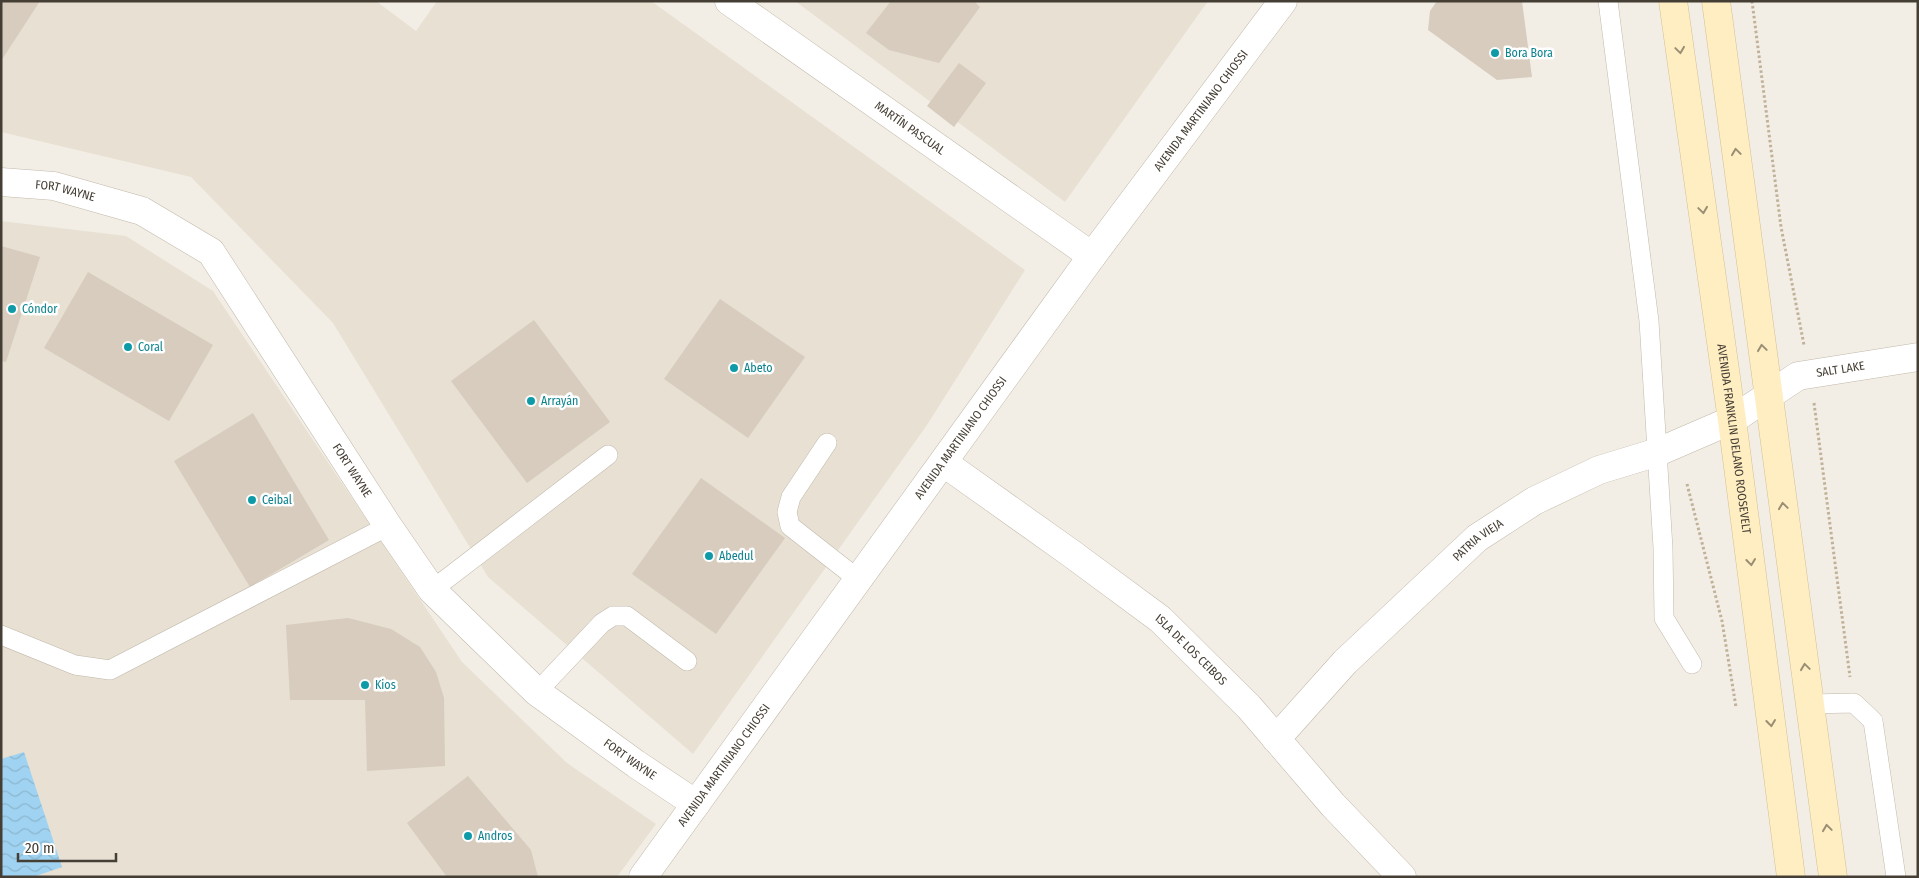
<svg xmlns="http://www.w3.org/2000/svg" width="1919" height="878" font-family="'Fira Sans Condensed',sans-serif">
<style>
.residential{fill:#e7e0d3}
.water{fill:url(#water-waves)}
.building{fill:#d7ccbd}
.lines{fill:none;stroke-linecap:round;stroke-linejoin:round}
.service-casing{stroke:#c1b8aa;stroke-width:20}
.minor-casing{stroke:#c1b8aa;stroke-width:29}
.tertiary-casing{stroke:#c1b8aa;stroke-width:29}
.secondary-casing{stroke:#d3c094;stroke-width:29}
.path{stroke:#c0b198;stroke-width:3;stroke-dasharray:2.5 2.5;stroke-linecap:butt}
.service{stroke:#fff;stroke-width:19}
.minor{stroke:#fff;stroke-width:28}
.tertiary{stroke:#fff;stroke-width:28}
.secondary{stroke:#ffeec2;stroke-width:28}
.oneway{stroke:#998d74}
.culture-dot{fill:#0f9aa8;stroke:#fff;stroke-width:2}
.labels{text-anchor:middle;dominant-baseline:central;stroke-width:5;stroke-linejoin:round;paint-order:stroke}
.culture-label{font-size:12px;fill:#0d838f;stroke:#fff;text-anchor:start}
.street-label{font-size:12px;fill:#453e34;stroke:#fff}
</style>
<defs>
<pattern id="water-waves" width="16" height="10" patternUnits="userSpaceOnUse" patternTransform="scale(1.25)"><rect width="16" height="10" fill="#a0d3f1"/><path d="M0 5q4-4 8 0t8 0" fill="none" stroke="#8bb6cf"/></pattern>
</defs>
<rect width="100%" height="100%" fill="#f3eee5"/>
<path class="residential" d="M 1,1 L 376,1 L 416,31 L 437,1 L 651,1 L 1025,270 L 927,425 L 693,754 L 488,577 L 333,323 L 191,177 L 1,132 Z
M 795,1 L 1208,1 L 1065,202 Z
M 1,221 L 126,236 L 213,291 L 462,662 L 567,763 L 656,824 L 617,877 L 1,877 Z"/>
<path class="water" d="M 24,752 L 62,867 L 33,877 L 1,877 L 1,759 Z"/>
<path class="building" d="M 1,1 L 40,1 L 1,61 Z
M 891,1 L 974,1 L 980,7 L 939,63 L 889,50 L 866,33 Z
M 1437,1 L 1522,1 L 1532,77 L 1497,80 L 1428,30 L 1430,11 Z
M 959,63 L 986,83 L 954,127 L 927,106 Z
M 1,246 L 40,257 L 6,362 L 1,361 Z
M 88,272 L 213,345 L 169,421 L 44,348 Z
M 720,299 L 805,357 L 748,438 L 664,379 Z
M 534,320 L 610,422 L 527,483 L 451,381 Z
M 253,413 L 329,540 L 250,587 L 174,461 Z
M 701,478 L 785,538 L 716,634 L 632,574 Z
M 348,618 L 391,629 L 420,647 L 436,672 L 444,698 L 445,766 L 367,771 L 365,700 L 290,700 L 286,625 Z
M 468,776 L 531,850 L 538,877 L 447,877 L 407,823 Z"/>
<g class="lines">
<defs>
<path id="service" d="M 1608,1 L 1649,321 L 1663,548 L 1664,618 L 1692,664
M 827,443 L 791,497 L 787,512 L 790,526 L 859,580
M 432,590 L 608,455
M 1,635 L 75,665 L 110,670 L 388,526
M 537,692 L 602,623 L 613,616 L 627,616 L 687,661
M 1810,704 L 1854,703 L 1873,721 L 1896,877"/>
<g id="minor">
<path id="s1" d="M 729,1 L 1092,256"/>
<path id="s2" d="M 1,182 L 54,186 L 142,211 L 211,252 L 388,526 L 432,590 L 537,692 L 636,764 L 696,804"/>
<path id="s3" d="M 944,463 L 1072,554 L 1160,619 L 1249,707 L 1333,805 L 1402,877"/>
<path id="s4" d="M 1276,739 L 1345,662 L 1477,538 L 1534,501 L 1599,470 L 1658,452 L 1732,420 L 1798,376 L 1918,357"/>
</g>
<g id="tertiary">
<path id="s5" d="M 643,877 L 1092,256 L 1283,1"/>
</g>
<g id="secondary">
<path id="s6" d="M 1673,1 L 1732,420 L 1791,877"/>
<path d="M 1716,1 L 1833,877"/>
</g>
</defs>
<use href="#service" class="service-casing"/>
<use href="#minor" class="minor-casing"/>
<use href="#tertiary" class="tertiary-casing"/>
<use href="#secondary" class="secondary-casing"/>
<path class="path" d="M 1752,1 L 1781,227 L 1804,345
M 1814,403 L 1850,677
M 1687,484 L 1722,621 L 1736,707"/>
<use href="#service" class="service"/>
<use href="#minor" class="minor"/>
<use href="#tertiary" class="tertiary"/>
<use href="#secondary" class="secondary"/>
</g>
<defs><path id="oneway-chevron" d="M-2-3.5L2.5 0L-2 3.5" fill="none" stroke-width="1.6" stroke-linecap="round" stroke-linejoin="round" transform="scale(1.25)"/></defs>
<g class="oneway">
<use href="#oneway-chevron" transform="translate(1680 50) rotate(82)"/>
<use href="#oneway-chevron" transform="translate(1736 152) rotate(-98)"/>
<use href="#oneway-chevron" transform="translate(1703 210) rotate(82)"/>
<use href="#oneway-chevron" transform="translate(1762 348) rotate(-98)"/>
<use href="#oneway-chevron" transform="translate(1783 506) rotate(-98)"/>
<use href="#oneway-chevron" transform="translate(1751 562) rotate(83)"/>
<use href="#oneway-chevron" transform="translate(1805 667) rotate(-98)"/>
<use href="#oneway-chevron" transform="translate(1771 723) rotate(83)"/>
<use href="#oneway-chevron" transform="translate(1827 828) rotate(-98)"/>
</g>
<g class="culture-dot">
<circle cx="1495" cy="53" r="5"/>
<circle cx="12" cy="309" r="5"/>
<circle cx="128" cy="347" r="5"/>
<circle cx="734" cy="368" r="5"/>
<circle cx="531" cy="401" r="5"/>
<circle cx="252" cy="500" r="5"/>
<circle cx="709" cy="556" r="5"/>
<circle cx="365" cy="685" r="5"/>
<circle cx="468" cy="836" r="5"/>
</g>
<g class="labels">
<g class="culture-label">
<text x="1505" y="53">Bora Bora</text>
<text x="22" y="309">Cóndor</text>
<text x="138" y="347">Coral</text>
<text x="744" y="368">Abeto</text>
<text x="541" y="401">Arrayán</text>
<text x="262" y="500">Ceibal</text>
<text x="719" y="556">Abedul</text>
<text x="375" y="685">Kios</text>
<text x="478" y="836">Andros</text>
</g>
<g class="street-label">
<text stroke="none"><textPath href="#s5" startOffset="948">AVENIDA MARTINIANO CHIOSSI</textPath></text>
<text stroke="none"><textPath href="#s1" startOffset="221">MARTÍN PASCUAL</textPath></text>
<text stroke="none"><textPath href="#s2" startOffset="65">FORT WAYNE</textPath></text>
<text stroke="none"><textPath href="#s4" startOffset="689">SALT LAKE</textPath></text>
<text stroke="none"><textPath href="#s5" startOffset="542">AVENIDA MARTINIANO CHIOSSI</textPath></text>
<text stroke="none"><textPath href="#s6" startOffset="442">AVENIDA FRANKLIN DELANO ROOSEVELT</textPath></text>
<text stroke="none"><textPath href="#s2" startOffset="485">FORT WAYNE</textPath></text>
<text stroke="none"><textPath href="#s4" startOffset="284">PATRIA VIEJA</textPath></text>
<text stroke="none"><textPath href="#s3" startOffset="310">ISLA DE LOS CEIBOS</textPath></text>
<text stroke="none"><textPath href="#s2" startOffset="890">FORT WAYNE</textPath></text>
<text stroke="none"><textPath href="#s5" startOffset="138">AVENIDA MARTINIANO CHIOSSI</textPath></text>
</g>
</g>
<rect width="1919" height="878" fill="none" stroke="#453e34" stroke-width="5"/>
<path d="M18 853v8h98v-8" fill="none" stroke="#453e34" stroke-width="2.5"/>
<text x="25" y="853" font-size="15" fill="#453e34" stroke="#ffffff" stroke-width="4" paint-order="stroke">20 m</text>
</svg>
